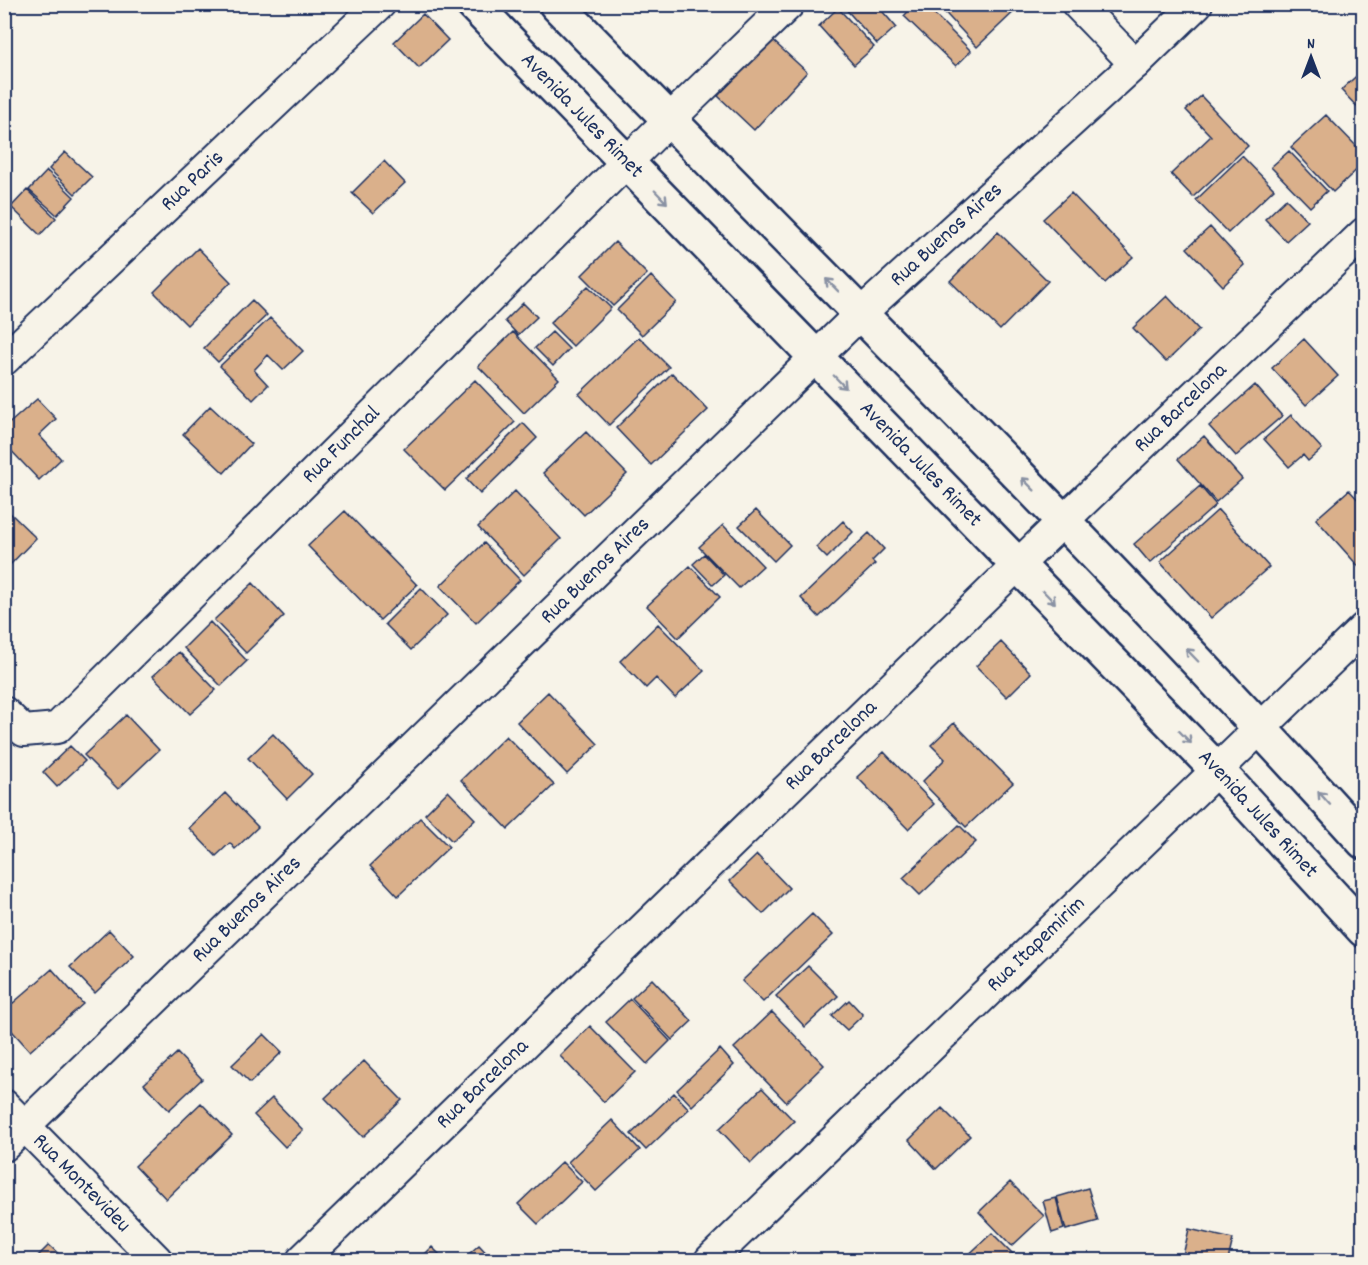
<svg xmlns="http://www.w3.org/2000/svg" width="1368" height="1265" font-family="Dekko,sans-serif">
<style>
.building{fill:#dab08b;stroke:#1b2f5e;stroke-width:1.5}
.lines{fill:none;stroke-linecap:round;stroke-linejoin:round}
.minor-casing{stroke:#1b2f5e;stroke-width:34}
.secondary-casing{stroke:#1b2f5e;stroke-width:38}
.minor{stroke:#f7f3e8;stroke-width:30}
.secondary{stroke:#f7f3e8;stroke-width:33}
.oneway{stroke:#8991a3}
.labels{text-anchor:middle;dominant-baseline:central;stroke-width:6;stroke-linejoin:round;paint-order:stroke}
.street-label{font-size:22px;fill:#1b2f5e;stroke:#f7f3e8}
</style>
<rect width="100%" height="100%" fill="#f7f3e8"/>
<filter id="ink" filterUnits="userSpaceOnUse"><feTurbulence type="fractalNoise" baseFrequency=".0167" numOctaves="2"/><feDisplacementMap in="SourceGraphic" scale="12" xChannelSelector="R" yChannelSelector="G"/><feConvolveMatrix kernelMatrix="1 2 1 2 8 2 1 2 1" color-interpolation-filters="sRGB"/></filter>
<g filter="url(#ink)">
<path class="building" d="M 845,4 L 876,4 L 896,27 L 877,44 L 843,6 Z
M 915,4 L 924,4 L 971,51 L 956,66 L 904,16 Z
M 937,4 L 1022,4 L 977,47 Z
M 838,8 L 874,47 L 854,65 L 819,26 Z
M 423,14 L 448,40 L 419,68 L 394,42 Z
M 771,39 L 807,72 L 754,130 L 718,96 Z
M 1364,69 L 1364,114 L 1341,90 Z
M 1201,96 L 1248,146 L 1193,197 L 1171,174 L 1211,136 L 1186,110 Z
M 1326,115 L 1364,154 L 1364,163 L 1333,192 L 1291,147 Z
M 1289,151 L 1327,191 L 1310,207 L 1271,167 Z
M 65,152 L 92,177 L 75,194 L 49,169 Z
M 1242,156 L 1274,189 L 1228,233 L 1196,200 Z
M 384,161 L 405,183 L 373,213 L 352,193 Z
M 47,171 L 74,197 L 57,215 L 29,190 Z
M 27,190 L 56,218 L 40,235 L 11,207 Z
M 1071,193 L 1133,257 L 1105,283 L 1043,219 Z
M 1286,199 L 1308,221 L 1286,241 L 1265,219 Z
M 1210,227 L 1245,265 L 1223,286 L 1187,248 Z
M 998,232 L 1048,281 L 1000,330 L 950,281 Z
M 615,242 L 647,274 L 613,306 L 582,275 Z
M 198,248 L 231,282 L 187,325 L 154,292 Z
M 651,276 L 676,302 L 642,335 L 617,310 Z
M 588,286 L 611,308 L 573,346 L 550,323 Z
M 1167,296 L 1199,330 L 1166,362 L 1133,328 Z
M 252,300 L 267,315 L 218,362 L 204,348 Z
M 523,303 L 537,317 L 518,335 L 505,321 Z
M 270,318 L 303,351 L 283,370 L 268,355 L 254,370 L 268,385 L 253,400 L 220,366 Z
M 513,332 L 559,379 L 524,413 L 478,366 Z
M 552,332 L 569,349 L 553,366 L 535,348 Z
M 639,337 L 669,367 L 609,425 L 579,394 Z
M 1304,339 L 1338,376 L 1306,405 L 1272,368 Z
M 672,373 L 708,410 L 651,465 L 616,428 Z
M 475,380 L 515,422 L 445,490 L 404,449 Z
M 1255,385 L 1282,416 L 1236,456 L 1209,426 Z
M 37,399 L 56,419 L 39,435 L 61,459 L 39,480 L 4,443 L 4,428 Z
M 210,406 L 251,444 L 224,473 L 183,434 Z
M 1291,415 L 1322,449 L 1308,461 L 1303,455 L 1289,467 L 1264,439 Z
M 523,423 L 537,438 L 480,494 L 466,479 Z
M 586,432 L 627,474 L 584,515 L 543,473 Z
M 1204,436 L 1242,479 L 1216,502 L 1178,459 Z
M 1200,486 L 1216,505 L 1150,563 L 1134,544 Z
M 1349,490 L 1364,506 L 1364,563 L 1359,567 L 1316,519 Z
M 515,491 L 561,539 L 524,575 L 478,527 Z
M 756,510 L 790,545 L 774,561 L 739,526 Z
M 1218,510 L 1269,567 L 1211,618 L 1160,562 Z
M 8,511 L 36,538 L 8,567 L 4,563 L 4,515 Z
M 345,511 L 417,585 L 380,620 L 308,546 Z
M 843,521 L 853,532 L 827,558 L 816,547 Z
M 723,525 L 763,566 L 739,588 L 699,547 Z
M 869,533 L 884,549 L 872,561 L 875,564 L 819,617 L 801,598 Z
M 484,543 L 520,580 L 476,623 L 440,586 Z
M 704,554 L 724,575 L 713,585 L 693,564 Z
M 690,566 L 720,597 L 678,638 L 647,606 Z
M 253,583 L 284,616 L 246,653 L 214,620 Z
M 421,588 L 447,615 L 411,650 L 385,624 Z
M 210,622 L 247,661 L 221,686 L 184,648 Z
M 658,624 L 704,671 L 675,698 L 656,678 L 646,688 L 620,661 Z
M 1001,642 L 1031,673 L 1007,697 L 976,666 Z
M 179,652 L 216,690 L 190,714 L 153,676 Z
M 548,692 L 598,744 L 567,774 L 517,722 Z
M 126,715 L 159,750 L 118,789 L 84,755 Z
M 954,723 L 1013,783 L 966,827 L 922,782 L 945,759 L 931,745 Z
M 273,734 L 312,774 L 287,799 L 248,758 Z
M 506,736 L 554,785 L 508,829 L 461,780 Z
M 70,746 L 85,761 L 57,787 L 43,772 Z
M 884,752 L 934,804 L 908,829 L 857,777 Z
M 448,791 L 475,819 L 452,841 L 425,814 Z
M 225,793 L 258,827 L 235,849 L 230,843 L 216,856 L 189,828 Z
M 420,818 L 449,847 L 398,896 L 370,866 Z
M 959,825 L 976,842 L 920,895 L 903,878 Z
M 757,855 L 789,888 L 763,914 L 730,881 Z
M 812,914 L 833,935 L 763,1002 L 742,981 Z
M 109,930 L 134,956 L 95,993 L 70,967 Z
M 808,966 L 838,996 L 805,1027 L 776,996 Z
M 52,969 L 83,1004 L 30,1051 L 4,1022 L 4,1011 Z
M 652,979 L 692,1021 L 672,1040 L 632,998 Z
M 630,999 L 670,1041 L 647,1064 L 606,1022 Z
M 849,1000 L 863,1015 L 847,1030 L 832,1016 Z
M 772,1012 L 824,1065 L 786,1102 L 734,1048 Z
M 590,1026 L 635,1072 L 604,1102 L 560,1056 Z
M 264,1034 L 282,1052 L 250,1083 L 232,1065 Z
M 720,1049 L 734,1065 L 692,1106 L 677,1090 Z
M 177,1053 L 202,1079 L 169,1110 L 144,1084 Z
M 364,1061 L 402,1100 L 363,1137 L 325,1098 Z
M 762,1088 L 794,1121 L 751,1163 L 719,1129 Z
M 674,1093 L 689,1109 L 646,1150 L 631,1134 Z
M 272,1098 L 303,1130 L 285,1147 L 254,1115 Z
M 201,1103 L 232,1135 L 166,1199 L 135,1166 Z
M 942,1108 L 970,1136 L 936,1169 L 909,1140 Z
M 612,1120 L 640,1150 L 596,1191 L 568,1162 Z
M 562,1162 L 582,1182 L 538,1224 L 518,1204 Z
M 1010,1182 L 1044,1216 L 1012,1246 L 979,1212 Z
M 1088,1188 L 1098,1221 L 1066,1230 L 1057,1197 Z
M 1056,1198 L 1064,1229 L 1052,1233 L 1043,1201 Z
M 1189,1229 L 1233,1239 L 1228,1260 L 1182,1260 Z
M 992,1233 L 1016,1257 L 1013,1260 L 963,1260 Z
M 49,1245 L 65,1260 L 34,1260 Z
M 479,1245 L 493,1260 L 462,1260 Z
M 432,1247 L 445,1260 L 419,1260 Z"/>
<g class="lines">
<defs>
<g id="minor">
<path d="M 1077,4 L 1135,64"/>
<path id="s1" d="M 4,360 L 380,4"/>
<path id="s2" d="M 4,712 L 24,731 L 57,728 L 669,120 L 789,4"/>
<path id="s3" d="M 4,1105 L 157,1260"/>
<path id="s4" d="M 4,1146 L 860,314 L 1135,64 L 1197,4"/>
<path id="s5" d="M 302,1260 L 1064,520 L 1364,233"/>
<path id="s6" d="M 710,1260 L 1364,628"/>
</g>
<g id="secondary">
<path id="s7" d="M 473,4 L 1217,770 L 1364,930"/>
<path d="M 556,4 C 827,282 1104,554 1364,842"/>
</g>
</defs>
<use href="#minor" class="minor-casing"/>
<use href="#secondary" class="secondary-casing"/>
<use href="#minor" class="minor"/>
<use href="#secondary" class="secondary"/>
</g>
<defs><path id="oneway-shaft" d="M-6 0H5M1.5-3L5.5 0L1.5 3" fill="none" stroke-width="1.6" stroke-linecap="round" stroke-linejoin="round" transform="scale(1.5)"/></defs>
<g class="oneway">
<use href="#oneway-shaft" transform="translate(661 197) rotate(46)"/>
<use href="#oneway-shaft" transform="translate(832 285) rotate(-135)"/>
<use href="#oneway-shaft" transform="translate(840 382) rotate(46)"/>
<use href="#oneway-shaft" transform="translate(1028 484) rotate(-135)"/>
<use href="#oneway-shaft" transform="translate(1049 597) rotate(46)"/>
<use href="#oneway-shaft" transform="translate(1192 655) rotate(-134)"/>
<use href="#oneway-shaft" transform="translate(1185 737) rotate(46)"/>
<use href="#oneway-shaft" transform="translate(1324 798) rotate(-132)"/>
</g>
</g>
<g class="labels">
<g class="street-label">
<text stroke="none"><textPath href="#s7" startOffset="156">Avenida Jules Rimet</textPath></text>
<text stroke="none"><textPath href="#s1" startOffset="260">Rua Paris</textPath></text>
<text stroke="none"><textPath href="#s4" startOffset="1311">Rua Buenos Aires</textPath></text>
<text stroke="none"><textPath href="#s5" startOffset="1224">Rua Barcelona</textPath></text>
<text stroke="none"><textPath href="#s2" startOffset="462">Rua Funchal</textPath></text>
<text stroke="none"><textPath href="#s7" startOffset="642">Avenida Jules Rimet</textPath></text>
<text stroke="none"><textPath href="#s4" startOffset="825">Rua Buenos Aires</textPath></text>
<text stroke="none"><textPath href="#s5" startOffset="738">Rua Barcelona</textPath></text>
<text stroke="none"><textPath href="#s7" startOffset="1128">Avenida Jules Rimet</textPath></text>
<text stroke="none"><textPath href="#s4" startOffset="339">Rua Buenos Aires</textPath></text>
<text stroke="none"><textPath href="#s6" startOffset="454">Rua Itapemirim</textPath></text>
<text stroke="none"><textPath href="#s5" startOffset="252">Rua Barcelona</textPath></text>
<text stroke="none"><textPath href="#s3" startOffset="110">Rua Montevideu</textPath></text>
</g>
</g>
<rect width="1368" height="1265" fill="none" stroke="#f7f3e8" stroke-width="24"/>
<rect x="12" y="12" width="1344" height="1241" fill="none" stroke="#1b2f5e" stroke-width="2" filter="url(#ink)"/>
<g transform="translate(1311 57)" stroke="#f7f3e8" stroke-width="4.5" paint-order="stroke">
<path d="M0-4.5L10 22L0 15L-10 22Z" fill="#1b2f5e"/>
<text y="-9" font-size="16" font-weight="bold" text-anchor="middle" fill="#1b2f5e">N</text>
</g>
</svg>
